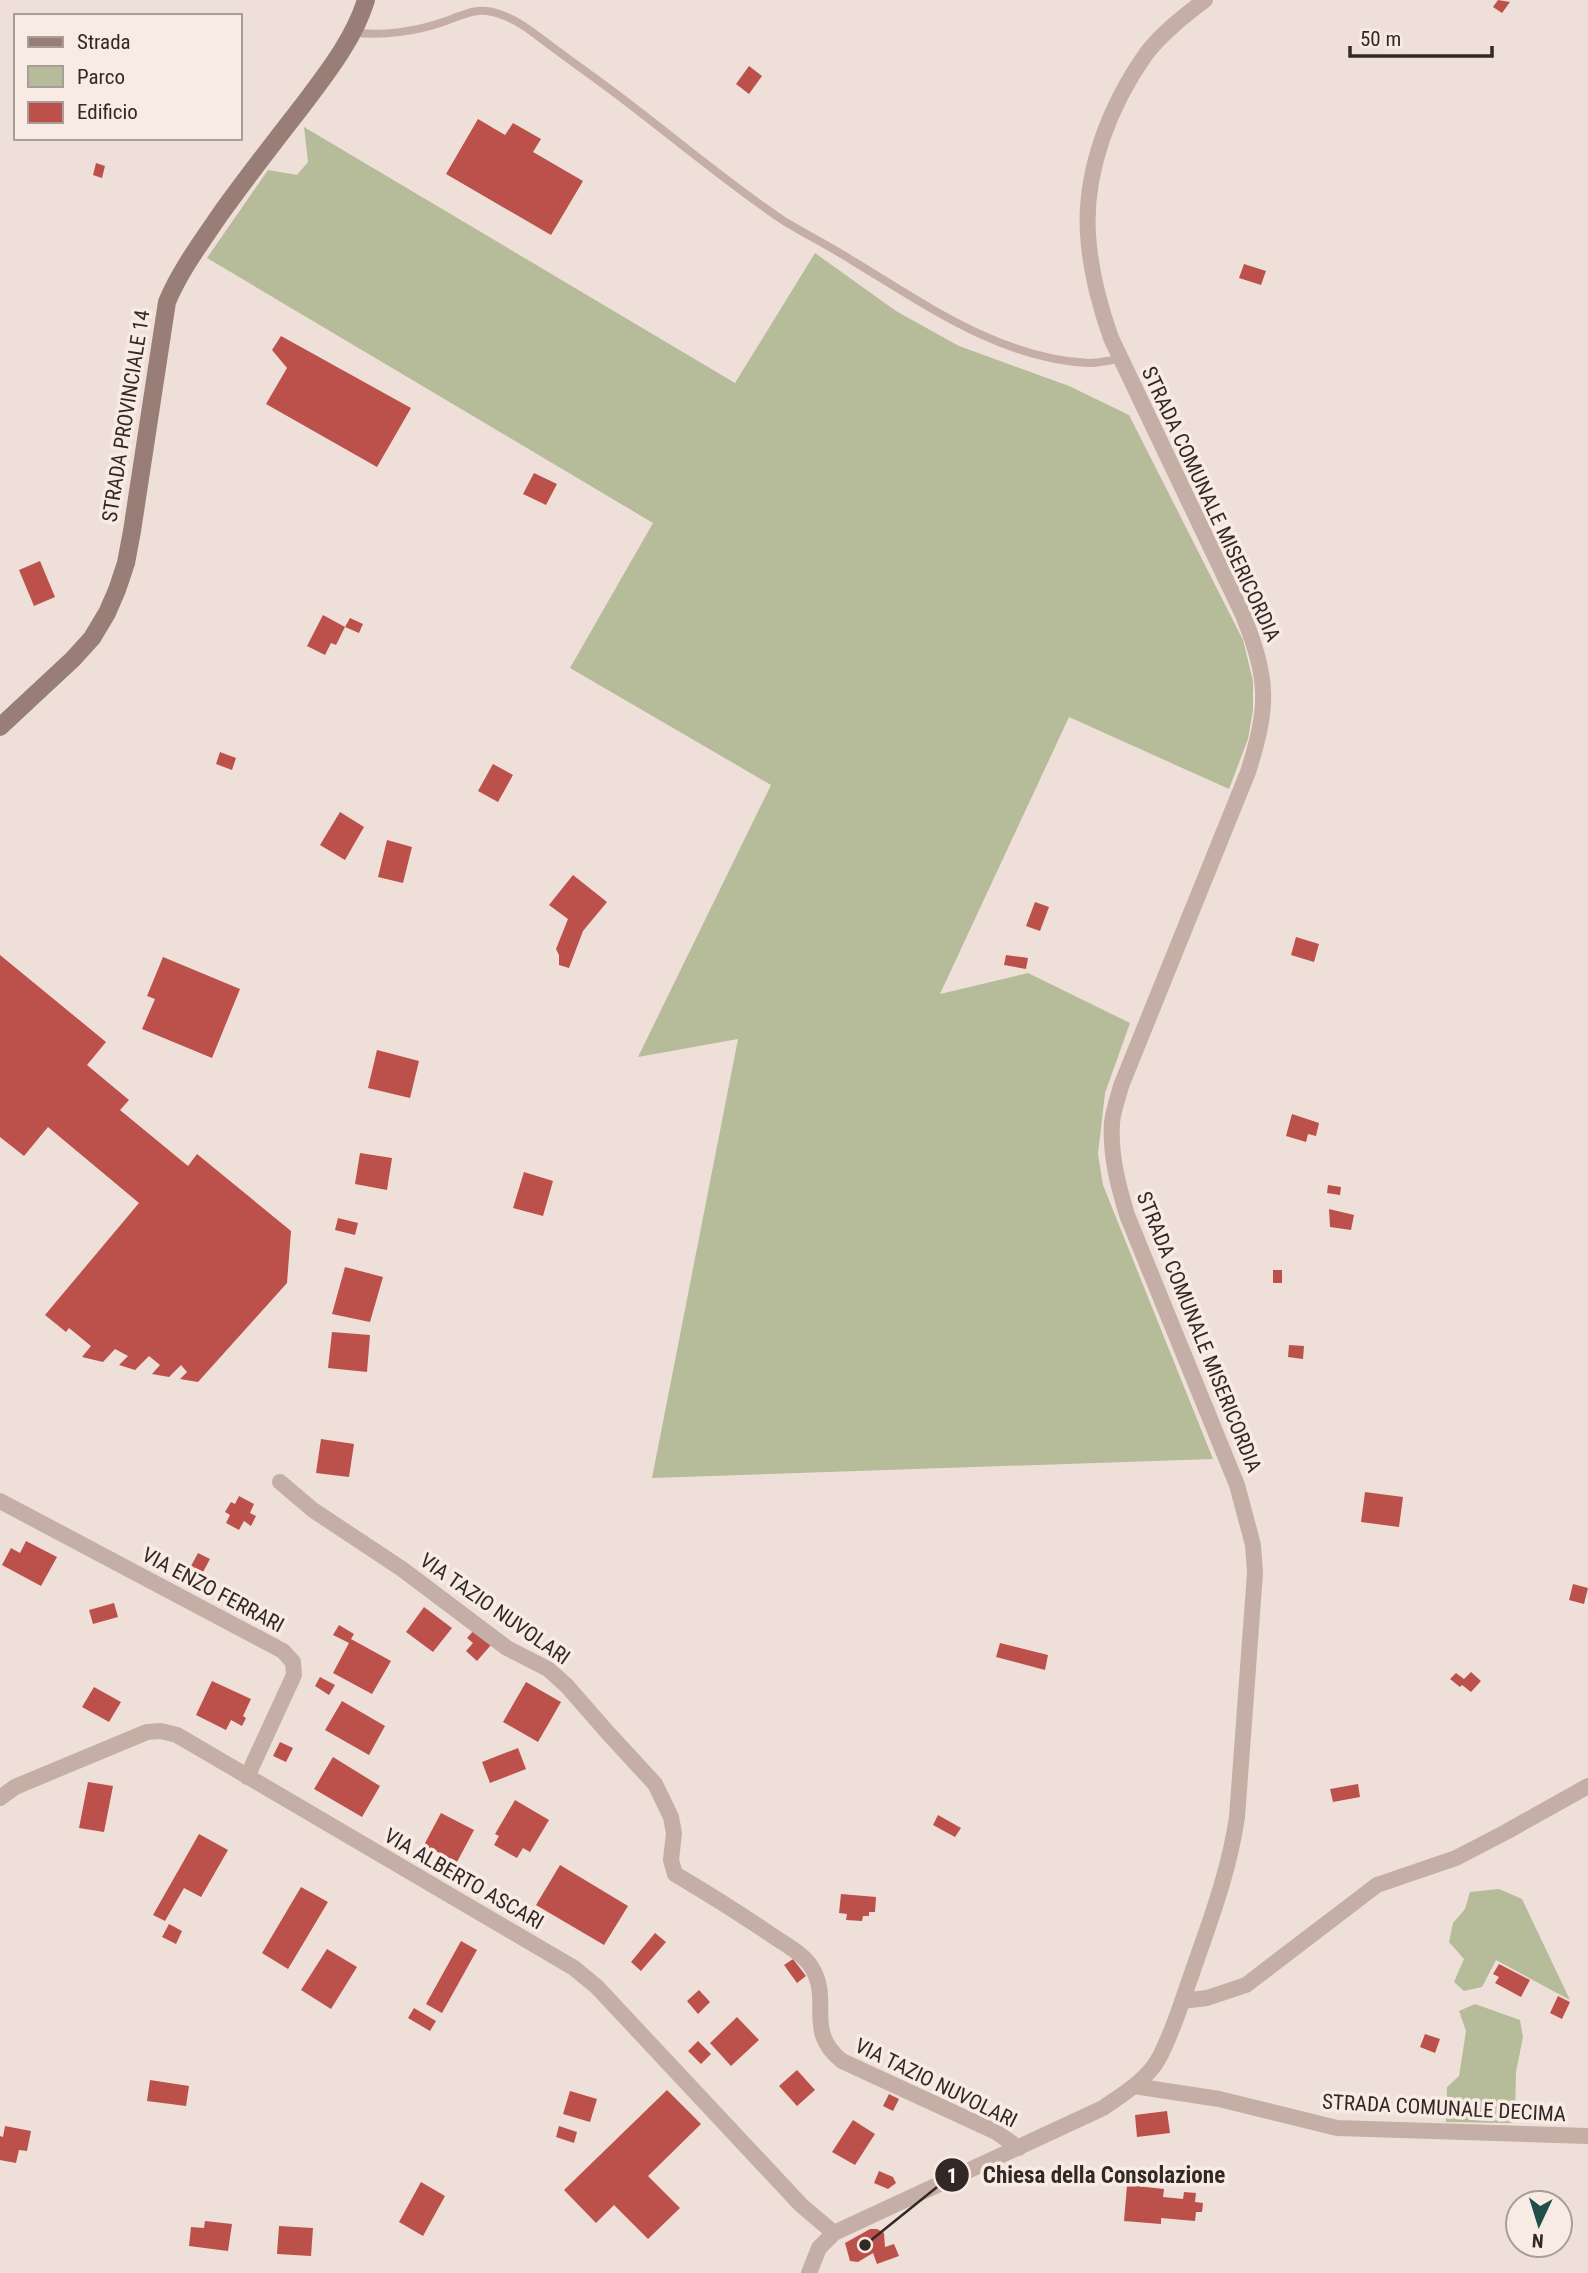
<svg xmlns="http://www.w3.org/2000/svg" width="1588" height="2273" font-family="'Roboto Condensed',sans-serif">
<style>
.green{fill:#b6bb9a}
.building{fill:#bb514a}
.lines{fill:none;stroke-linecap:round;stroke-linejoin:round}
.lane{stroke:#c5aea6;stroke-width:8}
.street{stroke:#c5aea6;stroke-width:16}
.secondary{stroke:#987e77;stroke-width:18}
.labels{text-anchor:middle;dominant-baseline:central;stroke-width:7;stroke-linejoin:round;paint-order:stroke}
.street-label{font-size:21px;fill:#322826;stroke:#f7ebe4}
.leader{fill:none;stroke:#322826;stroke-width:2.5}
.callout-dot{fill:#322826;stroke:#f7ebe4;stroke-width:2.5}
.mark-label{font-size:21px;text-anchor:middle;font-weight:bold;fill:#fff}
.callout-label{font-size:23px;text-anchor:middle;font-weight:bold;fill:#322826;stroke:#f7ebe4;stroke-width:7;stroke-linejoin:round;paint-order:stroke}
</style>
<rect width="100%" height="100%" fill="#eee0d8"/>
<path class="green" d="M 304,127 L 735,383 L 815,253 L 896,311 L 959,346 L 1069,386 L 1129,415 L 1243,640 L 1253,681 L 1253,710 L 1248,739 L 1229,789 L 1069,717 L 940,994 L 1028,973 L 1130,1023 L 1105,1093 L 1098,1154 L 1103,1185 L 1213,1459 L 652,1478 L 738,1039 L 638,1057 L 771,785 L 570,668 L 653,523 L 207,258 L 268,170 L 297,175 L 308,162 Z
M 1499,1889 L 1522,1899 L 1570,2000 L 1496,1960 L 1482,1987 L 1464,1991 L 1454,1982 L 1464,1959 L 1449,1942 L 1453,1923 L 1465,1909 L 1470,1892 Z
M 1475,2004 L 1520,2020 L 1523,2037 L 1516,2072 L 1515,2115 L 1511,2123 L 1446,2122 L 1447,2087 L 1459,2076 L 1466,2031 L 1459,2011 Z"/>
<path class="building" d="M 1498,0 L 1510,2 L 1502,13 L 1493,7 Z
M 749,66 L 762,76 L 749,94 L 736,84 Z
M 478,119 L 505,135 L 513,123 L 541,139 L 533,152 L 583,181 L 551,235 L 446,174 Z
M 96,163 L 105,166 L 102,178 L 93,175 Z
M 1244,264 L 1266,271 L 1261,285 L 1239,278 Z
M 281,336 L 411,408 L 377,467 L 266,404 L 287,368 L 272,350 Z
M 534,473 L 557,484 L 546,505 L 523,494 Z
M 40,561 L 55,597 L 34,606 L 19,570 Z
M 323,615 L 345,627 L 336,645 L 331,643 L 325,655 L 307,646 Z
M 350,618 L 363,624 L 359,633 L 345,627 Z
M 220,752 L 236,758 L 232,770 L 216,764 Z
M 493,764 L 513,775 L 498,802 L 478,791 Z
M 340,812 L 364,827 L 345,860 L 320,845 Z
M 387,840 L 412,847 L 403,883 L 378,877 Z
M 573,875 L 607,902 L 583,931 L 569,968 L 559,965 L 559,955 L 556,949 L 568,919 L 549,905 Z
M 1035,902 L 1049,907 L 1040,931 L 1026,926 Z
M 1296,937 L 1319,944 L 1314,962 L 1291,955 Z
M 0,955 L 106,1042 L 87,1065 L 129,1100 L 120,1110 L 188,1166 L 197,1154 L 291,1231 L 287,1283 L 198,1382 L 180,1379 L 187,1372 L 181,1365 L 169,1377 L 152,1374 L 160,1365 L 149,1356 L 135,1370 L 119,1365 L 128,1356 L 115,1349 L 103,1362 L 82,1357 L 91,1346 L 69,1328 L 66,1332 L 45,1315 L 139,1203 L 48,1127 L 24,1156 L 0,1137 Z
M 1006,955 L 1028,958 L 1026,969 L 1004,965 Z
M 163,957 L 240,989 L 212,1058 L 142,1029 L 155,999 L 147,996 Z
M 377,1050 L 419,1061 L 410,1098 L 368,1088 Z
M 1292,1114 L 1319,1123 L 1316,1136 L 1308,1134 L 1306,1142 L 1286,1136 Z
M 360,1153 L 392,1158 L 387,1190 L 355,1184 Z
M 524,1172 L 553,1181 L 543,1216 L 513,1208 Z
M 1328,1185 L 1341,1187 L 1340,1195 L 1327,1193 Z
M 1329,1209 L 1354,1215 L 1351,1230 L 1330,1227 Z
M 338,1218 L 358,1223 L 355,1235 L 335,1230 Z
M 345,1267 L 383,1277 L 370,1322 L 332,1314 Z
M 1273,1270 L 1282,1270 L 1282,1283 L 1273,1283 Z
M 332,1332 L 370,1335 L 367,1372 L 328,1368 Z
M 1289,1345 L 1304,1346 L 1303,1359 L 1288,1357 Z
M 321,1439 L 354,1444 L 349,1477 L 316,1473 Z
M 1365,1492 L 1403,1497 L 1399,1527 L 1361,1522 Z
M 239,1496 L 254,1504 L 250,1513 L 256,1516 L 251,1526 L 244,1521 L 239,1530 L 226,1523 L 230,1515 L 225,1512 L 231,1502 L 235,1504 Z
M 26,1541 L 57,1557 L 41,1586 L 2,1565 L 11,1548 L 20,1553 Z
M 198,1553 L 210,1559 L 203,1572 L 191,1566 Z
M 1573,1584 L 1588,1588 L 1584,1604 L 1569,1600 Z
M 114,1603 L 118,1617 L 93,1624 L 89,1610 Z
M 424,1607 L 452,1628 L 433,1652 L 406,1632 Z
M 339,1625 L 354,1634 L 351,1639 L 391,1661 L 372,1694 L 333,1673 L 349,1643 L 333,1635 Z
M 474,1630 L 491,1645 L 477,1661 L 466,1651 L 473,1643 L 467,1638 Z
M 1000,1643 L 1048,1655 L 1045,1670 L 996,1657 Z
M 1471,1672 L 1481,1681 L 1471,1692 L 1462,1685 L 1460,1687 L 1450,1679 L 1456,1673 L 1464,1679 Z
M 320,1677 L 335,1685 L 329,1695 L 315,1686 Z
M 212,1681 L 251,1699 L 243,1716 L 246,1718 L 242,1726 L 231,1720 L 226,1730 L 196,1715 Z
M 526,1682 L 561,1702 L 538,1742 L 503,1722 Z
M 94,1687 L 121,1702 L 109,1722 L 82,1707 Z
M 342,1701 L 385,1726 L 369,1755 L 325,1730 Z
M 280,1742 L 293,1748 L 286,1762 L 273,1756 Z
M 518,1748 L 526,1769 L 490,1783 L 482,1762 Z
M 333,1757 L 380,1786 L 362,1817 L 314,1789 Z
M 88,1782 L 113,1786 L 104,1832 L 79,1828 Z
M 1358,1784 L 1360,1797 L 1333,1802 L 1330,1789 Z
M 515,1800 L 549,1820 L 530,1852 L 523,1848 L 517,1858 L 494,1845 L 499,1836 L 495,1834 Z
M 441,1813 L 474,1830 L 457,1862 L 424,1845 Z
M 938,1815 L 961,1828 L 955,1837 L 933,1825 Z
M 199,1834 L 228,1850 L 201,1897 L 184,1888 L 165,1921 L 153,1915 Z
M 560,1865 L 628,1906 L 604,1945 L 536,1905 Z
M 301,1887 L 328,1902 L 288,1969 L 262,1953 Z
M 841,1894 L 876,1897 L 875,1912 L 869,1912 L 869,1916 L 863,1916 L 862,1921 L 846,1920 L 847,1914 L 839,1913 Z
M 169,1924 L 182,1931 L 176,1944 L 162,1937 Z
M 655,1933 L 666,1942 L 641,1971 L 631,1962 Z
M 461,1941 L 477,1950 L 442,2013 L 426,2004 Z
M 327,1949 L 357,1967 L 331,2009 L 301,1990 Z
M 793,1959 L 806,1976 L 797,1983 L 784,1965 Z
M 1499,1964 L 1530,1980 L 1521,1997 L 1495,1983 L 1499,1977 L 1493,1974 Z
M 699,1990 L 710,2002 L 698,2014 L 687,2001 Z
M 1558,1996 L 1570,2002 L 1562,2019 L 1550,2013 Z
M 414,2008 L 436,2021 L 430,2031 L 408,2018 Z
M 737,2017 L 759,2040 L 731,2066 L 710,2043 Z
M 1425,2034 L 1440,2039 L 1435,2053 L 1420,2047 Z
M 698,2041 L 711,2054 L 701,2064 L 688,2051 Z
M 797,2070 L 815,2090 L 797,2106 L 779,2086 Z
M 150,2080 L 189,2086 L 186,2106 L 147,2101 Z
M 667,2090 L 701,2124 L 648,2176 L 680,2208 L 648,2239 L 614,2205 L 596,2223 L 564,2190 Z
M 570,2091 L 597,2099 L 590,2122 L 563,2114 Z
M 889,2094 L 899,2099 L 893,2111 L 883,2106 Z
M 1167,2111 L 1170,2133 L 1137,2137 L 1135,2115 Z
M 853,2120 L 875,2134 L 855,2165 L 832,2152 Z
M 5,2126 L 31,2131 L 27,2151 L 19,2150 L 16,2163 L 0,2160 L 0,2136 L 3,2137 Z
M 559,2126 L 577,2132 L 574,2143 L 556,2137 Z
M 879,2171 L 893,2177 L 896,2183 L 888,2189 L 874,2183 Z
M 421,2182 L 445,2196 L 423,2236 L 399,2222 Z
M 1127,2185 L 1164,2189 L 1163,2197 L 1183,2199 L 1184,2192 L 1196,2193 L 1195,2202 L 1203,2203 L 1202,2212 L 1196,2212 L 1195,2221 L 1161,2218 L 1161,2224 L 1124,2221 Z
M 205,2221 L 232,2224 L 228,2251 L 189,2246 L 191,2227 L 204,2228 Z
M 279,2226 L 313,2228 L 311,2256 L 277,2254 Z
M 870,2229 L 877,2229 L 884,2233 L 885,2247 L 894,2244 L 899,2256 L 877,2264 L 873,2253 L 858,2262 L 850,2261 L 845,2243 Z"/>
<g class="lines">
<path class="lane" d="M 352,32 C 382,37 418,31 446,21 C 467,13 479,6 502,15 C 520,21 536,35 551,46 C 571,61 591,75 611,90 C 669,133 724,181 784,221 C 807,235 831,247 853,261 C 926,305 1001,359 1089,363 C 1099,363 1111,360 1121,359"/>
<path class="street" d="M 280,1482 L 313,1510 L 402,1569 L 507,1648 L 548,1669 L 567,1686 L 608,1733 L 655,1784 L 671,1817 L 674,1833 L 671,1860 L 675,1874 C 707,1893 739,1913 770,1934 C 784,1944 803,1953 812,1968 C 832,2001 804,2031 842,2061 L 996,2132 L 1019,2148
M 0,1501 L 283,1651 L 293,1662 L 294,1675 L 247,1777
M 0,1798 L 15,1787 L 147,1732 L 161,1731 L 177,1735 L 574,1968 L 597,1987 L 801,2205 L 834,2233
M 1182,2001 L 1207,1998 L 1246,1985 L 1377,1885 L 1456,1858 L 1506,1832 L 1588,1786
M 1134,2086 L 1219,2099 L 1337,2128 L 1588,2136
M 809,2273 L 819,2248 L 834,2233 L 1103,2108 C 1123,2094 1147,2080 1159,2058 C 1173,2032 1182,2001 1192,1973 C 1210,1921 1229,1872 1237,1817 L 1255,1573 L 1253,1545 L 1237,1485 L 1127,1215 C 1118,1185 1110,1155 1112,1123 C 1113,1111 1118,1098 1121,1086 L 1248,772 C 1269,706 1269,680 1243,615 L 1111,338 C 1099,304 1090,270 1088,234 C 1084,171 1110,105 1146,54 C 1162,33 1184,16 1205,0"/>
<path class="secondary" d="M 0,727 L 73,659 L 92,638 L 107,613 L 117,590 L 126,563 L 132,531 L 167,302 C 180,271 200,244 219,216 C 246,178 275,141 303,105 C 327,73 354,39 366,0"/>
</g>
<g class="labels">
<g class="street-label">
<text transform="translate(126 416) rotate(-81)">STRADA PROVINCIALE 14</text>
<text transform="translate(1211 504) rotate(65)">STRADA COMUNALE MISERICORDIA</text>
<text transform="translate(1199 1332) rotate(68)">STRADA COMUNALE MISERICORDIA</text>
<text transform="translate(213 1590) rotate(28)">VIA ENZO FERRARI</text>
<text transform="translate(495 1609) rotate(35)">VIA TAZIO NUVOLARI</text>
<text transform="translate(464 1879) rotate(30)">VIA ALBERTO ASCARI</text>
<text transform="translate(936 2083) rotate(26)">VIA TAZIO NUVOLARI</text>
<text transform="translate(1444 2108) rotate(3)">STRADA COMUNALE DECIMA</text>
</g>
</g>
<path class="leader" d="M865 2245L952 2175"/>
<g class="callout-dot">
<circle cx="865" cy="2245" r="7"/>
<circle cx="952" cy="2175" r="18"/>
</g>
<g class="mark-label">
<text x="952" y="2183">1</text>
</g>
<g class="callout-label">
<text x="1104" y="2183">Chiesa della Consolazione</text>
</g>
<rect x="14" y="14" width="228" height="126" fill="#f7ebe4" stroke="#a89d98" stroke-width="2"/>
<rect x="28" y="37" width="35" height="10" fill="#987e77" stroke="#a89d98" stroke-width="2"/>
<text x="77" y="49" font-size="21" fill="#322826">Strada</text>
<rect x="28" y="66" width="35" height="21" fill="#b6bb9a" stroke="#a89d98" stroke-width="2"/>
<text x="77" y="84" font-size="21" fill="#322826">Parco</text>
<rect x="28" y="102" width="35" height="21" fill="#bb514a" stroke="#a89d98" stroke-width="2"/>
<text x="77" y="119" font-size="21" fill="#322826">Edificio</text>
<g transform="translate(1539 2224) rotate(184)"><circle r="33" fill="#f7ebe4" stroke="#a89d98" stroke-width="2"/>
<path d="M0-5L12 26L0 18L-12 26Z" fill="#204f4a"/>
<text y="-10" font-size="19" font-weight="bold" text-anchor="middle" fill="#322826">N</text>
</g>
<path d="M1350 46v10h142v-10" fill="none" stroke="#322826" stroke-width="3.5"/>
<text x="1360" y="46" font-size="21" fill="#322826" stroke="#f7ebe4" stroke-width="5" paint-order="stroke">50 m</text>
</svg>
